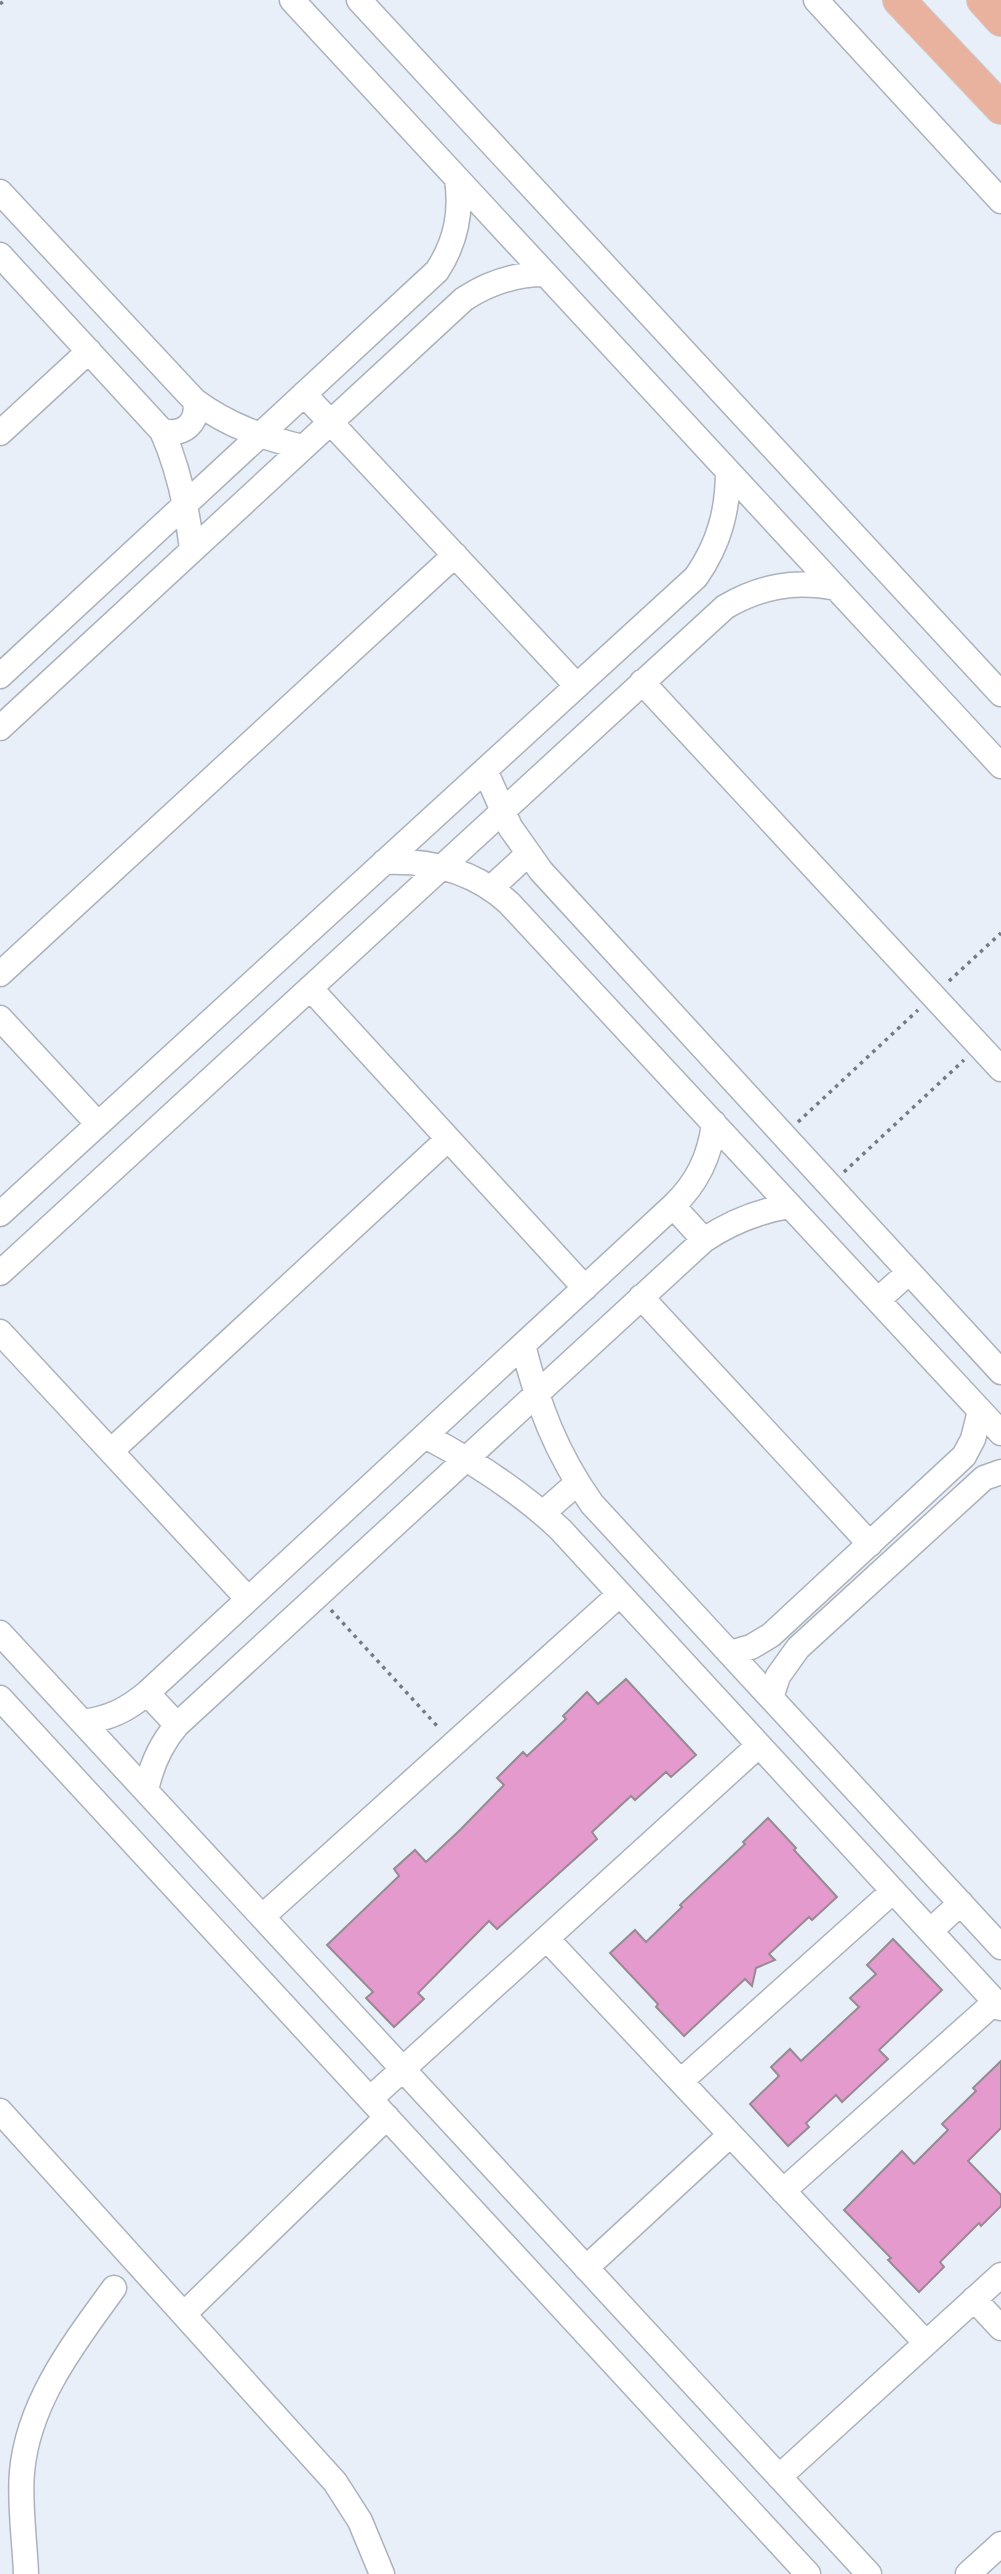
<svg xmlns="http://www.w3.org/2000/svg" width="1001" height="2574" font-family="'PT Sans Narrow',sans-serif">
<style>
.building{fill:#e59acd;stroke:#958b91;stroke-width:2}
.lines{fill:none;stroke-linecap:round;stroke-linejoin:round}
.minor-casing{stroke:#acb2bb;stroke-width:27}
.major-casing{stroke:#cccdce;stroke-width:34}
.path{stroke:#767a81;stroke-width:3.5;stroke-dasharray:3.5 5;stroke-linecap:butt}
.minor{stroke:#fff;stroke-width:24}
.major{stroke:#e8b29e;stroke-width:32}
</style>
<rect width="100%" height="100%" fill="#e9eff9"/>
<path class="building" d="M 626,1679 L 696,1755 L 671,1777 L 666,1772 L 635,1800 L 631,1796 L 592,1832 L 597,1839 L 497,1929 L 489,1921 L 418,1993 L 424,1999 L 394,2027 L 366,1998 L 373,1992 L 327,1945 L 399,1876 L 394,1869 L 415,1850 L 426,1862 L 460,1830 L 504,1785 L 497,1778 L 523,1752 L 527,1756 L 566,1719 L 563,1716 L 587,1692 L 598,1704 Z
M 768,1818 L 796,1848 L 794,1850 L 837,1897 L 812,1920 L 809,1917 L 769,1954 L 775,1960 L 756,1968 L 752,1986 L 745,1979 L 684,2036 L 656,2007 L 658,2004 L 610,1953 L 635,1930 L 646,1942 L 682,1907 L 680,1905 L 745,1844 L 743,1842 Z
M 893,1939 L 942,1990 L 879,2050 L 888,2059 L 842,2102 L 836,2095 L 806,2123 L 809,2127 L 788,2146 L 750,2104 L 779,2076 L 771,2067 L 790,2049 L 801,2061 L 859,2007 L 850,1998 L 876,1974 L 867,1965 Z
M 1001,2061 L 1001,2128 L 968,2161 L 1001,2195 L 1001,2206 L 981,2226 L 979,2223 L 940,2262 L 944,2267 L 919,2292 L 888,2260 L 891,2258 L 844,2210 L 902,2151 L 914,2164 L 948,2130 L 942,2124 L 976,2091 L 973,2088 Z"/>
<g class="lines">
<defs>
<path id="minor" d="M 292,0 L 1001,766
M 359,0 L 1001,694
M 816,0 L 1001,201
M 0,192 L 195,401 C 229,426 262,437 302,447
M 0,255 L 162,431 C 179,469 187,508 192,549
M 304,394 L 577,686
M 162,431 C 184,436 199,423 195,401
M 0,433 L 89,351
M 0,676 L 437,271 C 456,242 462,213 457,179
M 642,682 L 1001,1069
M 0,728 L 464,299 C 490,282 515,274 545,274
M 485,770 L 510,827 L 541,871 L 1001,1372
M 384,862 C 431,860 474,871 509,903 L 1001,1433
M 491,888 L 528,854
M 0,974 L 455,555
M 310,988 L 585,1288
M 0,1018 L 98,1124
M 673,1206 L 704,1240
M 0,1214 L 696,577 C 719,544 728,511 728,471
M 0,1273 L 725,607 C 761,586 795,580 836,588
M 641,1297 L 870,1544
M 878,1300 L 909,1272
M 0,1332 L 248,1599
M 523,1345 C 538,1405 556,1453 592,1504 L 1001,1947
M 425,1436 C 475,1462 520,1491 561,1530 L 1001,2008
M 111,1451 L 448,1139
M 543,1513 L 577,1483
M 0,1633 L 869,2574
M 730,1653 L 751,1647 L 771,1635 L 964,1456 L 973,1439 L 980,1411
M 147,1693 L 177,1725
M 0,1698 L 808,2574
M 771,1698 L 778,1676 L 798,1648 L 984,1478 L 1001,1472
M 82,1722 C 108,1719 127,1710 147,1693 L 673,1206 C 697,1183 710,1157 714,1123
M 146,1791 C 151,1765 160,1745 177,1725 L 704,1240 C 731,1222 758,1211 790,1206
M 262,1917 L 620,1594
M 930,1931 L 961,1903
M 547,1939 L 926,2343
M 681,2081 L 893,1891
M 370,2099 L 759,1745
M 0,2111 L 335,2482 L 360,2521 L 382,2574
M 783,2191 L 995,2002
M 586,2268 L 730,2135
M 974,2299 L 1001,2328
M 184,2314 L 387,2117
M 779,2477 L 1001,2275
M 26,2574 C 25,2543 19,2503 22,2472 C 28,2402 74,2343 114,2288
M 968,2574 L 1001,2544"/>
<path id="major" d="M 899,0 L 1001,108
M 983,0 L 1001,20"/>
</defs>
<use href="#minor" class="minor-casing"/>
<use href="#major" class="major-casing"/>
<path class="path" d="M 0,4 L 5,0
M 949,981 L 1001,933
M 798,1122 L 918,1010
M 844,1172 L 964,1060
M 331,1610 L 439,1728"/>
<use href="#minor" class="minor"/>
<use href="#major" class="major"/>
</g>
</svg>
